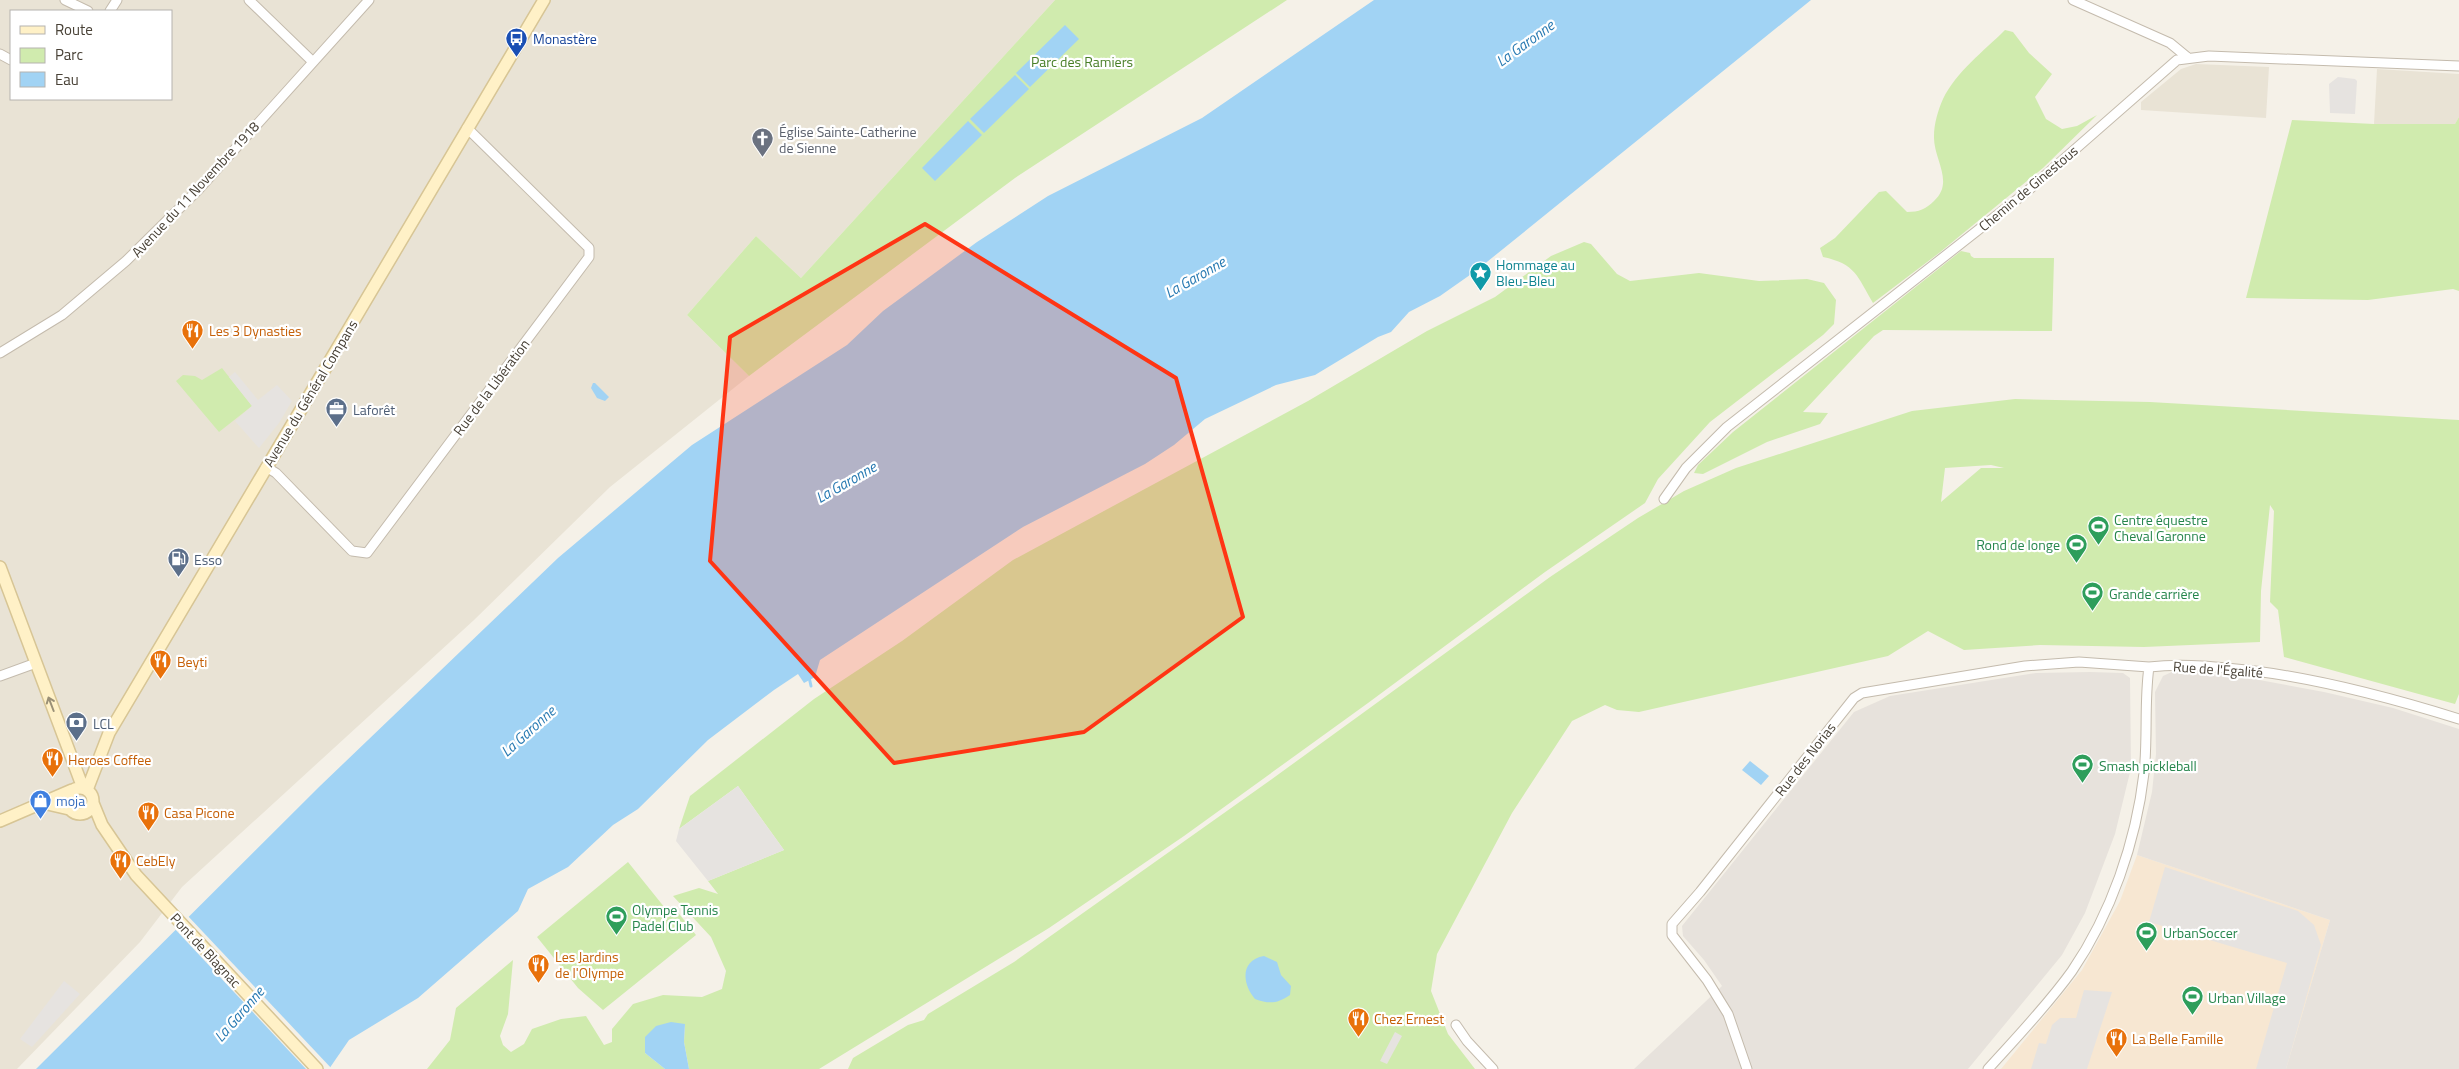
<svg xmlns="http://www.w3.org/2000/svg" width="2459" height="1069" font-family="'Titillium Web',sans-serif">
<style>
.residential{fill:#e9e3d5;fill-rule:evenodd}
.commercial{fill:#f7e7d2}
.industrial{fill:#e7e2dc}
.green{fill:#d0ebae;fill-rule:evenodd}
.parking{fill:#e6e3e0}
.water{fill:#a1d3f4}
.pier{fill:#f5f1e8}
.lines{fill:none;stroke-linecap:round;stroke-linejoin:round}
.stream{stroke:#a1d3f4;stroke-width:3}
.street-casing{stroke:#c4bbad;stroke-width:11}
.secondary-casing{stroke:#d7c595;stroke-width:14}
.street{stroke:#fff;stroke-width:9}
.secondary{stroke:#fff1c7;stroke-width:11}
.oneway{stroke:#9a9077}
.marked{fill:#ff3514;fill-opacity:0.2;stroke:#ff3514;stroke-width:4;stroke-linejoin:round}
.labels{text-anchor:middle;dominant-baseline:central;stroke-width:4.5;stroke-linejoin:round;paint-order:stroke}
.transit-label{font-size:14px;fill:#164399;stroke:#fff;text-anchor:start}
.park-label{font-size:14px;fill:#487e26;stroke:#fff}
.worship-label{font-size:14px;fill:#5b616d;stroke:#fff;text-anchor:start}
.street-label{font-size:14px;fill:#484136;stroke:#fff}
.culture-label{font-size:14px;fill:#0d838f;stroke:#fff;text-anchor:start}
.food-label{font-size:14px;fill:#c56008;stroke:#fff;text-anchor:start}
.service-label{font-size:14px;fill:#4e5e75;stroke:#fff;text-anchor:start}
.leisure-label{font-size:14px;fill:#27864d;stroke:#fff;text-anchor:start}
.shop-label{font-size:14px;fill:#366cbe;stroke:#fff;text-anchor:start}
.water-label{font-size:15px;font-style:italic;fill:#287ab2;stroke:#fff}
</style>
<rect width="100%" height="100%" fill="#f5f1e8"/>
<path class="residential" d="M 0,0 L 1055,0 L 801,278 L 756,236 L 687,315 L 749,376 L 610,487 L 474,620 L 182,887 L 140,942 L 17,1069 L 0,1069 ZM 11,11 L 171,11 L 171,99 L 11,99 Z
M 2196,64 L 2269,67 L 2266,118 L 2141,110 L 2141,102 L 2181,69 Z
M 2377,69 L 2459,74 L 2459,117 L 2455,124 L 2374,124 Z"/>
<path class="commercial" d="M 2137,855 L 2330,920 L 2286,1069 L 2001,1069 L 2082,970 L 2120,901 Z"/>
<path class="industrial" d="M 2174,671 L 2232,675 L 2324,692 L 2393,708 L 2459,729 L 2459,1069 L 2286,1069 L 2330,920 L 2137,855 L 2152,792 L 2156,754 L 2155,692 L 2163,676 Z
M 2090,672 L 2123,673 L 2130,678 L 2131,768 L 2115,834 L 2085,913 L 2062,955 L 1968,1069 L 1634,1069 L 1722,986 L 1704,960 L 1683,936 L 1682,926 L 1854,712 L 1890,696 L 2036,673 Z"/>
<path class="green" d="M 1055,0 L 1287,0 L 1015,178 L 749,376 L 687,315 L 756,236 L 801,278 Z
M 2005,30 L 2013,32 L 2029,53 L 2052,74 L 2035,97 L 2046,119 L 2062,129 L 2077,126 L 2097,115 L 2043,168 L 1939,253 L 1873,303 C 1857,276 1856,264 1823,257 L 1820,248 L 1835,238 L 1879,192 L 1886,191 L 1907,212 C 1919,212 1926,209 1934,201 C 1955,182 1933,159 1934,136 C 1934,124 1938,110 1943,99 C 1956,72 1984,51 2005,30 Z
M 2459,117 L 2459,291 L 2453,289 L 2368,300 L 2246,298 L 2292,120 L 2374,124 L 2455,124 Z
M 1584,242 L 1591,244 L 1617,274 L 1630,281 L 1699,273 L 1759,281 L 1807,279 L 1824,283 L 1836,300 L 1834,324 L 1823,335 L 1710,422 L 1658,479 L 1645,503 L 1545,572 L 1368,703 L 1184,836 L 1049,928 L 819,1069 L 689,1069 L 684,1042 L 685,1024 L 645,1053 L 665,1069 L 427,1069 L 450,1040 L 456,1008 L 513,960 L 508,1014 L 500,1036 L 503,1045 L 511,1052 L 524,1044 L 532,1029 L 561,1019 L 586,1016 L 604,1045 L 612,1042 L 612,1029 L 633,1004 L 663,995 L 702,997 L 722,989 L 726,971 L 711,937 L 673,896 L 699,888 L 718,894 L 708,881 L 784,850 L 738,786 L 679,829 L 690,796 L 814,699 L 902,641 L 1013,560 L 1308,401 L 1427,331 L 1495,297 L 1551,256 Z
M 1961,251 L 1970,253 L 1971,256 L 1974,258 L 2054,258 L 2052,331 L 1883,330 L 1874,336 L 1803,412 L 1828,413 L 1820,424 L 1767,442 L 1703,474 L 1694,473 L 1698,465 L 1733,432 Z
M 222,368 L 252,406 L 219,432 L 176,381 L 183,375 L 195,376 L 202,380 Z
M 2015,399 L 2150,402 L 2459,420 L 2459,694 L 2455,704 L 2284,657 L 2278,610 L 2270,602 L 2274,511 L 2270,505 L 2261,591 L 2260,642 L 2144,647 L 2040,645 L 1964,650 L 1928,631 L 1888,656 L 1639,712 L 1617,710 L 1605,705 L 1572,721 L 1512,813 L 1437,954 L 1431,991 L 1448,1034 L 1475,1069 L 848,1069 L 853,1058 L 908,1025 L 924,1020 L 928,1014 L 1014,962 L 1272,779 L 1550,577 L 1638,518 L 1684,491 L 1736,468 L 1912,411 ZM 1991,465 L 2004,468 L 1981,468 L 1941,502 L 1945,468 Z
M 628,862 L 669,913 L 676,910 L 696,935 L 603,1010 L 578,988 L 537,937 Z"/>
<path class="parking" d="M 2338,77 L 2355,79 L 2357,81 L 2355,114 L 2330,113 L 2329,84 Z
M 235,372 L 258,400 L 277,385 L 292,401 L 279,423 L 259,448 L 235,421 L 252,406 L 229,377 Z
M 738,786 L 784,850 L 708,881 L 676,841 L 679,829 Z
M 2165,867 L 2298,911 L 2314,925 L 2321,945 L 2286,1069 L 2256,1069 L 2287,963 L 2149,922 Z
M 64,981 L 80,994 L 32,1047 L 20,1039 Z
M 2084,990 L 2112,992 L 2087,1069 L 2031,1069 L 2039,1043 L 2046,1044 L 2052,1025 L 2060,1018 L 2076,1018 Z
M 1395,1032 L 1402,1036 L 1387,1064 L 1380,1061 Z"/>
<path class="water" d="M 1374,0 L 1811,0 L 1477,270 L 1440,296 L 1409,312 L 1391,332 L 1378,337 L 1315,375 L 1276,385 L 1205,419 L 1174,445 L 1145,464 L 1023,527 L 820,660 L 815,677 L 804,683 L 798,674 L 774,690 L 708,740 L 638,809 L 613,825 L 568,867 L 528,889 L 518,911 L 418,998 L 349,1040 L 329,1069 L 36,1069 L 320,786 L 558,558 L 692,445 L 847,345 L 883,311 L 977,242 L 1048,196 L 1202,118 Z
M 1065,25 L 1079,39 L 1030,87 L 1016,73 Z
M 1015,75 L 1029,89 L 984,133 L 970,119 Z
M 968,121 L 982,135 L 935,181 L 922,168 Z
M 593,383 L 595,383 L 609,397 L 605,401 L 597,398 L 591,388 Z
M 1750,761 L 1769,776 L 1761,785 L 1742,770 Z
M 1264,956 L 1277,962 L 1281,975 L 1291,986 L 1290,995 C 1277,1004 1269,1004 1255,999 C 1242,984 1240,960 1264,956 Z
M 671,1022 L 685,1024 L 684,1042 L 689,1069 L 665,1069 L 645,1053 L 645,1037 L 656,1026 Z"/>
<path class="pier" d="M 187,915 L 332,1069 L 306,1069 L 174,928 Z"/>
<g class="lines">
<path class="stream" d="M 809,677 L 811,686"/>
<defs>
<path id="street" d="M 65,0 L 88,11
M 249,0 L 312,61
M 2073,0 L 2170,43 L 2187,57
M 110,11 L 117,0
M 0,54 L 11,60
M 0,353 L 62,315 L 126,261 L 199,189 L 369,0
M 266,467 L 276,473 L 352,551 L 367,553 L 589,257 L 589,248 L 467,128
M 1664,499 L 1686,468 L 1727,427 L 2024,194 L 2177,60 L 2209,56 L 2459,66
M 0,676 L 36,663
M 1456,1025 L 1467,1041 L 1493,1069
M 1747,1069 L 1728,1014 L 1707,980 L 1672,935 L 1672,924 L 1700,892 L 1854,698 L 1862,693 L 2025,666 L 2079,662 L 2149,667
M 1988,1069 C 2016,1038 2047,1006 2072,971 C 2111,914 2136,842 2144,773 C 2148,738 2144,702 2149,667 C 2185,663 2220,667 2255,671 C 2325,680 2392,698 2459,719"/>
<path id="secondary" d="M 0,567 L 83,788
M67 801a13 13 0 1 1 26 0a13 13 0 1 1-26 0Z
M 87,790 L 109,733 L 544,0
M 43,803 L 69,809
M 93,803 L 102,825 L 136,875 L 317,1069
M 0,821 L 72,790"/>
</defs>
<use href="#street" class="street-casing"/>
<use href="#secondary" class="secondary-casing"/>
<use href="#street" class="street"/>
<use href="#secondary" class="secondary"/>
</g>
<defs><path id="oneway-shaft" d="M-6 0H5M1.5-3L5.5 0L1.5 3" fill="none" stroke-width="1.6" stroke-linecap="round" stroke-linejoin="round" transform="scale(1.25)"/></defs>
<use class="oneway" href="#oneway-shaft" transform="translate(51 704) rotate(-111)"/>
<path class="marked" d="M 925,224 L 1176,378 L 1243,617 L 1084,732 L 894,763 L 710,561 L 730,337 Z"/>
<defs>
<symbol id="bus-pin" viewBox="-11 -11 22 30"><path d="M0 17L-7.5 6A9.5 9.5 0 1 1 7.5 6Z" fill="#1a4fb4" stroke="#fff"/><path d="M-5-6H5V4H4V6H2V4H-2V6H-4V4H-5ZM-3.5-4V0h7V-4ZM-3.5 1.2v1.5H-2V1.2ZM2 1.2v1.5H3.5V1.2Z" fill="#fff"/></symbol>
<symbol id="church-pin" viewBox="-11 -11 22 30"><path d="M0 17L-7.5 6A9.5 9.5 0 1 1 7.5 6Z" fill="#6b7280" stroke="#fff"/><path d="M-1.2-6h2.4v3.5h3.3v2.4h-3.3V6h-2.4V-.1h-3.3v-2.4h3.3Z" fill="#fff"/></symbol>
<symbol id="sight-pin" viewBox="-11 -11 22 30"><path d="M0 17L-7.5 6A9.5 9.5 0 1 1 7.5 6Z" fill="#0f9aa8" stroke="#fff"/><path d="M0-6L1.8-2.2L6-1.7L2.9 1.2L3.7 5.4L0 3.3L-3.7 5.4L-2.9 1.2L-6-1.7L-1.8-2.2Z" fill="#fff"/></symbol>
<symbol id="restaurant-pin" viewBox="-11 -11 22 30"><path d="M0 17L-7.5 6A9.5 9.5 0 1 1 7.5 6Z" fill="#e8710a" stroke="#fff"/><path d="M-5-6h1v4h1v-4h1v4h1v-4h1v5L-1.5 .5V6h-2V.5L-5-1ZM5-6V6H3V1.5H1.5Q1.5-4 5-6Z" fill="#fff"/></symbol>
<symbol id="office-pin" viewBox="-11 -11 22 30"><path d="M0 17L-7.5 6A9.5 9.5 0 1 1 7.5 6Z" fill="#5c6f8a" stroke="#fff"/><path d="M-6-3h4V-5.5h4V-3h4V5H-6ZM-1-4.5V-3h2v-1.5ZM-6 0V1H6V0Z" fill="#fff"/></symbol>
<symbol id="stadium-pin" viewBox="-11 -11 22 30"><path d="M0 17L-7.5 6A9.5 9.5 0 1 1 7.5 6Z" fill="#2e9e5b" stroke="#fff"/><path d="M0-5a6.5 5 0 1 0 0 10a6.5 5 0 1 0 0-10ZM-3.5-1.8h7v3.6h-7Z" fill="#fff"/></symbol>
<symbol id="fuel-pin" viewBox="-11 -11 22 30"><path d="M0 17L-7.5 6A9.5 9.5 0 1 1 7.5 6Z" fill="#5c6f8a" stroke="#fff"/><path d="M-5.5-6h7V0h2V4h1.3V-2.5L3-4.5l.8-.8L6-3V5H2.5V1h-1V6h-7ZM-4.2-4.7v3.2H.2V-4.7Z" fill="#fff"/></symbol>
<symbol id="bank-pin" viewBox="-11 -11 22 30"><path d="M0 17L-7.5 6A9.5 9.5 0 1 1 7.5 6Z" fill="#5c6f8a" stroke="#fff"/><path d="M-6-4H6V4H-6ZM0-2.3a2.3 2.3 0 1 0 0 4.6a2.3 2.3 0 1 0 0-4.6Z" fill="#fff"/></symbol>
<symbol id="shop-pin" viewBox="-11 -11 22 30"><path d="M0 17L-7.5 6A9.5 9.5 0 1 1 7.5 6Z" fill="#3f7fe0" stroke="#fff"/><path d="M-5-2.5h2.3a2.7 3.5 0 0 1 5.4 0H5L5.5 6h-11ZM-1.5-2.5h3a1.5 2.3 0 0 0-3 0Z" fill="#fff"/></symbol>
</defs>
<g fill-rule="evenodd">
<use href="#bus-pin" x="504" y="26" width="25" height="34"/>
<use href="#church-pin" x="750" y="126" width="25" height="34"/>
<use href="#sight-pin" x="1468" y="260" width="25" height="34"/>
<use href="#restaurant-pin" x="180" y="318" width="25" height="34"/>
<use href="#office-pin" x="324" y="396" width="25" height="34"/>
<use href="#stadium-pin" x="2086" y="514" width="25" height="34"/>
<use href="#stadium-pin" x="2064" y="532" width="25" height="34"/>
<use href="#fuel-pin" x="166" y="546" width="25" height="34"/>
<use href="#stadium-pin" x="2080" y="580" width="25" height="34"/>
<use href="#restaurant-pin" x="148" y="648" width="25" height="34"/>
<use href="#bank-pin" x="64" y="710" width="25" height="34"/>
<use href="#restaurant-pin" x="40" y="746" width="25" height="34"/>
<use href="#stadium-pin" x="2070" y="752" width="25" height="34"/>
<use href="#shop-pin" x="28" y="788" width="25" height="34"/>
<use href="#restaurant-pin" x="136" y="800" width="25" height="34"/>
<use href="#restaurant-pin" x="108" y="848" width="25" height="34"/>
<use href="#stadium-pin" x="604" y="904" width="25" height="34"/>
<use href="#stadium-pin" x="2134" y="920" width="25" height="34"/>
<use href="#restaurant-pin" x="526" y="952" width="25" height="34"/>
<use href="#stadium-pin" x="2180" y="984" width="25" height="34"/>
<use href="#restaurant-pin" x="1346" y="1006" width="25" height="34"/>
<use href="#restaurant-pin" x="2104" y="1026" width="25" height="34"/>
</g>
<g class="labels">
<g class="transit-label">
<text x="533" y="38">Monastère</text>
</g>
<g class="park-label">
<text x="1082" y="61">Parc des Ramiers</text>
</g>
<g class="worship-label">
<text x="779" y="131">Église Sainte-Catherine<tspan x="779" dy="16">de Sienne</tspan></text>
</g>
<g class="street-label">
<text transform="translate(2028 188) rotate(-40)">Chemin de Ginestous</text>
<text transform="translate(195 189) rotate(-47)">Avenue du 11 Novembre 1918</text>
<text transform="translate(491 387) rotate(-53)">Rue de la Libération</text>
<text transform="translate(310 393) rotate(-59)">Avenue du Général Compans</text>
<text transform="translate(2218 669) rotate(4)">Rue de l'Égalité</text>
<text transform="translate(1805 759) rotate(-52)">Rue des Norias</text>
<text transform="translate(206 950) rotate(47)">Pont de Blagnac</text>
</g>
<g class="culture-label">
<text x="1496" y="264">Hommage au<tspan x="1496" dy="16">Bleu-Bleu</tspan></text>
</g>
<g class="food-label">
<text x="209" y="330">Les 3 Dynasties</text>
<text x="177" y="661">Beyti</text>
<text x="68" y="759">Heroes Coffee</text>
<text x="164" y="812">Casa Picone</text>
<text x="136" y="860">CebEly</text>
<text x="555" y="956">Les Jardins<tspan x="555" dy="16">de l'Olympe</tspan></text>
<text x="1374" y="1018">Chez Ernest</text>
<text x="2132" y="1038">La Belle Famille</text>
</g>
<g class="service-label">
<text x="353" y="409">Laforêt</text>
<text x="194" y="559">Esso</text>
<text x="93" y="723">LCL</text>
</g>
<g class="leisure-label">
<text x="2114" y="519">Centre équestre<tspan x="2114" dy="16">Cheval Garonne</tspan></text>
<text x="2060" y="544" text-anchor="end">Rond de longe</text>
<text x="2109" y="593">Grande carrière</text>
<text x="2099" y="765">Smash pickleball</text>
<text x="632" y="909">Olympe Tennis<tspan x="632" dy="16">Padel Club</tspan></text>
<text x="2163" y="932">UrbanSoccer</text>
<text x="2208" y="997">Urban Village</text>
</g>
<g class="shop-label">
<text x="56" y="800">moja</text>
</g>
<g class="water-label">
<text transform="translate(1525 43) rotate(-36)">La Garonne</text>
<text transform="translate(1195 277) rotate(-30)">La Garonne</text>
<text transform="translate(846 482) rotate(-30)">La Garonne</text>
<text transform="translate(528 731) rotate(-42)">La Garonne</text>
<text transform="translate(239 1014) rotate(-49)">La Garonne</text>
</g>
</g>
<rect x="10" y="10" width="162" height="90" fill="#ffffff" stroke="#b6b3af"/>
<rect x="20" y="26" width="25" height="8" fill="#fff1c7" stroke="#b6b3af"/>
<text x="55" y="35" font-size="15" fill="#484136">Route</text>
<rect x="20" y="48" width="25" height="15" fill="#d0ebae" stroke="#b6b3af"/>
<text x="55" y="60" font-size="15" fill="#484136">Parc</text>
<rect x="20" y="72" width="25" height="15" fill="#a1d3f4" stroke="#b6b3af"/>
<text x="55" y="85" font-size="15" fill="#484136">Eau</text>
</svg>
